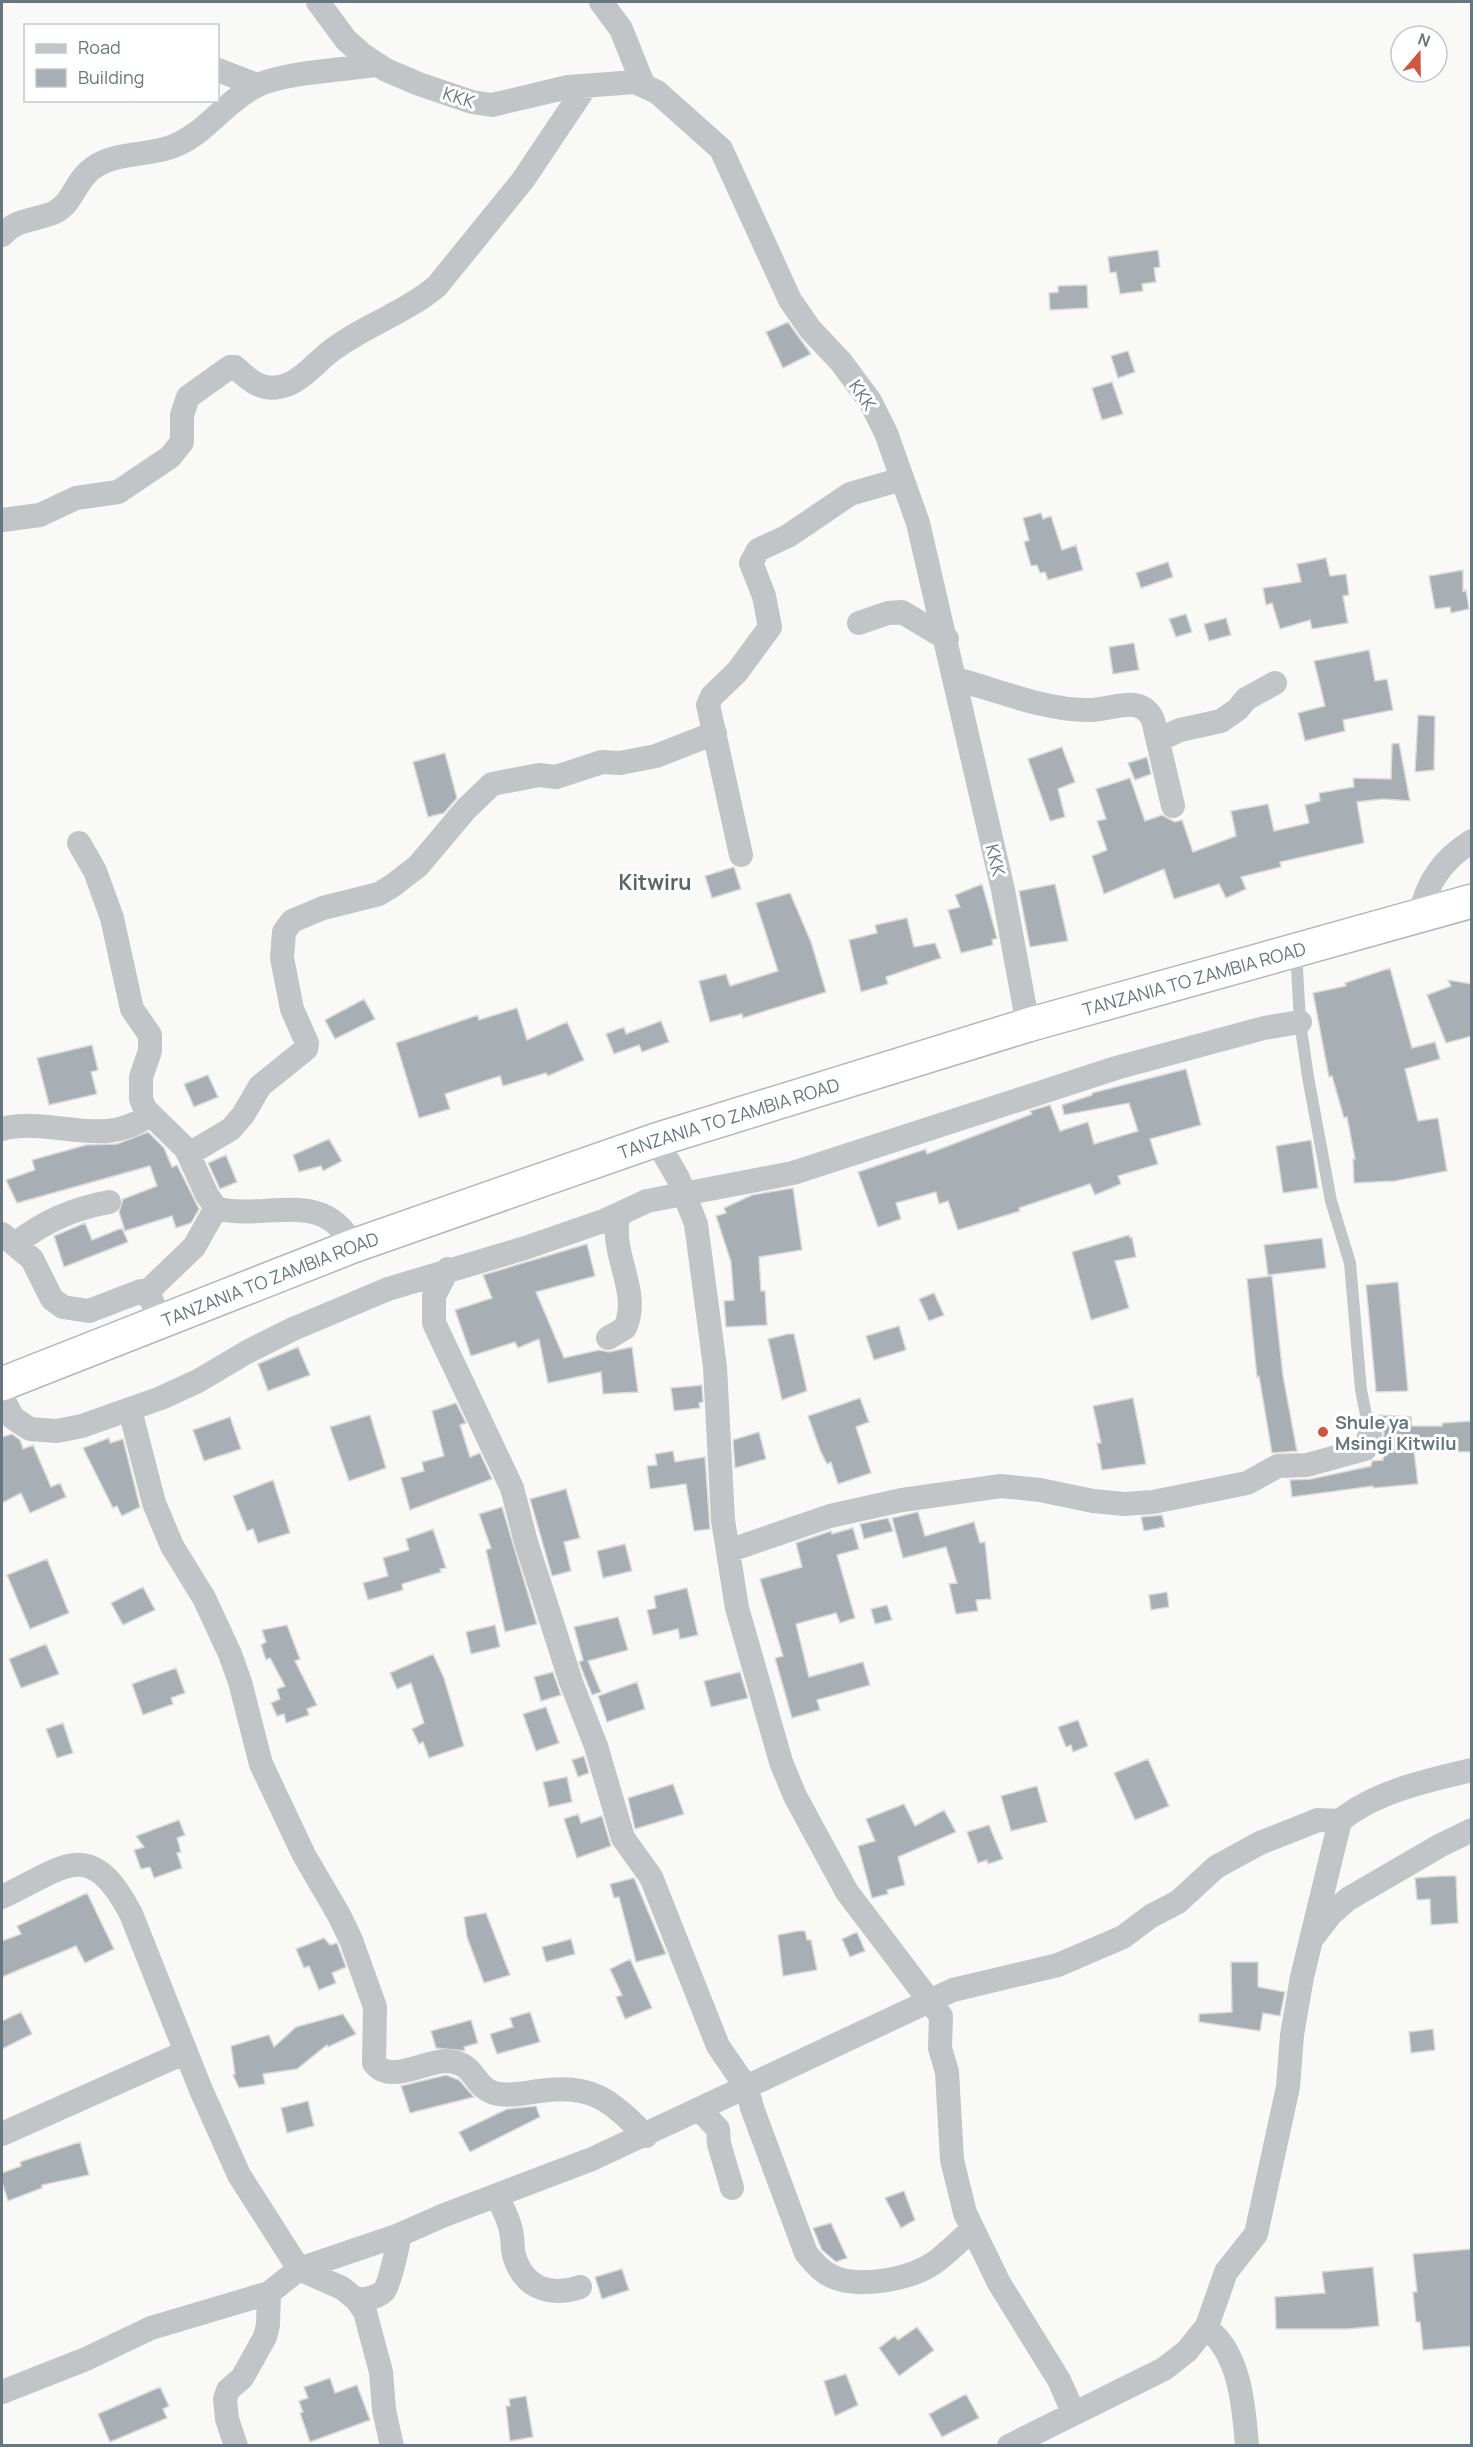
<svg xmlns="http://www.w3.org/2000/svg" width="1473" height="2447" font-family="Manrope,sans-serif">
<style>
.building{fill:#a7afb4;stroke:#dbdbda;stroke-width:1.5}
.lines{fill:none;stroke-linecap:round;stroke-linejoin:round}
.trunk-casing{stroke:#b3b7ba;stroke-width:36}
.service{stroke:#c1c5c8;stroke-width:12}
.minor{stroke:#c1c5c8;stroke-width:24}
.trunk{stroke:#fff;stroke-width:33}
.poi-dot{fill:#cf5742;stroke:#fff;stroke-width:2}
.labels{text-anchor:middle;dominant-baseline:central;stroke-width:6;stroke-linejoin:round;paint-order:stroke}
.street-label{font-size:18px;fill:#67777f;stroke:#fff}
.poi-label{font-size:18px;font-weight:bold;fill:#67777f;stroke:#fff;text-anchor:start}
.quarter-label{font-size:21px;font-weight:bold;fill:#59646b;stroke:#fff}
</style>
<rect width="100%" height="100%" fill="#f9f9f8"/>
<path class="building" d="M 1158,250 L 1160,267 L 1154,268 L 1156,282 L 1142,284 L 1143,291 L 1120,294 L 1116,272 L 1110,273 L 1108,257 Z
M 1087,285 L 1088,308 L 1050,310 L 1049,293 L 1058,292 L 1058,286 Z
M 788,322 L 811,354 L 783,368 L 766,332 Z
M 1128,351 L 1135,372 L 1118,378 L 1111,356 Z
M 1112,382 L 1123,414 L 1102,420 L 1092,388 Z
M 1041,513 L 1043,519 L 1051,516 L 1062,550 L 1076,545 L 1083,570 L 1048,580 L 1045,572 L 1040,573 L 1037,565 L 1031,566 L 1024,542 L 1029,540 L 1023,518 Z
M 1326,558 L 1330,576 L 1346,574 L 1349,595 L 1343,596 L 1348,623 L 1312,629 L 1310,620 L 1280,629 L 1272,603 L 1266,605 L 1263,588 L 1301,582 L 1297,564 Z
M 1168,562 L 1173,577 L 1141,588 L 1136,573 Z
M 1463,570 L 1463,591 L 1466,590 L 1469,609 L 1451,613 L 1450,607 L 1435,609 L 1429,576 Z
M 1186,614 L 1192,632 L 1176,637 L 1169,619 Z
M 1226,618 L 1231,635 L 1209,641 L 1204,624 Z
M 1134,643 L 1139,670 L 1113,674 L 1109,647 Z
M 1369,650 L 1375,681 L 1387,679 L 1393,710 L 1343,720 L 1345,731 L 1305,741 L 1298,713 L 1325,706 L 1314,661 Z
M 1418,715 L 1435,716 L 1434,770 L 1415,772 Z
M 1399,743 L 1410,801 L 1383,799 L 1357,802 L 1364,843 L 1280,862 L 1281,867 L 1241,877 L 1246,889 L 1226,898 L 1219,884 L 1174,899 L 1164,869 L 1104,894 L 1092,856 L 1107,850 L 1097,821 L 1106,819 L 1096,789 L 1130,778 L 1145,821 L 1162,815 L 1175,822 L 1182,820 L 1193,852 L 1236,836 L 1231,811 L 1268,804 L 1274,831 L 1309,823 L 1305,805 L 1320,801 L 1319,793 L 1354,787 L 1353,778 L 1391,779 L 1392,744 Z
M 1062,747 L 1075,782 L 1058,789 L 1065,817 L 1050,821 L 1028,759 Z
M 445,753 L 457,798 L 444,813 L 428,817 L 413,762 Z
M 1147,757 L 1151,774 L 1135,780 L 1128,763 Z
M 734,867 L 741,889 L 712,898 L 705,876 Z
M 982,884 L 997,938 L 992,940 L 993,945 L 961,953 L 948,910 L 960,907 L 955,895 Z
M 1055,884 L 1068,941 L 1030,947 L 1019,891 Z
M 790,893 L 811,942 L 826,992 L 743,1018 L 742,1014 L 710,1022 L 699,981 L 726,974 L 730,986 L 778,971 L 756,903 Z
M 907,918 L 914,947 L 935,943 L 941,958 L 886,977 L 888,984 L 861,992 L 849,940 L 877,933 L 875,925 Z
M 1390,968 L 1412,1048 L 1435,1042 L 1440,1059 L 1405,1069 L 1418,1121 L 1438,1118 L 1447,1171 L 1395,1181 L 1354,1183 L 1353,1159 L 1355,1159 L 1347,1117 L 1344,1118 L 1332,1076 L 1329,1077 L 1313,993 L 1346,986 L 1345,983 Z
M 1448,980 L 1472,984 L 1472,1036 L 1446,1043 L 1427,995 L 1451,986 Z
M 364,999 L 375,1019 L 335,1039 L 325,1020 Z
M 517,1008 L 527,1040 L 567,1022 L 584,1060 L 548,1076 L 546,1073 L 503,1086 L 500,1076 L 445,1094 L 450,1109 L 419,1118 L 396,1043 L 478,1015 L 479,1020 Z
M 661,1021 L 669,1042 L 642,1052 L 639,1045 L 614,1054 L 606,1034 L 624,1027 L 626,1034 Z
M 92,1045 L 98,1070 L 91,1072 L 97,1094 L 49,1105 L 37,1058 Z
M 1186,1069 L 1201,1125 L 1150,1139 L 1158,1164 L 1118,1176 L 1121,1184 L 1095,1195 L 1090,1184 L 1019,1208 L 1020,1211 L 958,1230 L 948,1201 L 939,1204 L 936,1192 L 896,1203 L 901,1219 L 878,1227 L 858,1172 L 926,1149 L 927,1154 L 1032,1114 L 1030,1111 L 1050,1105 L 1060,1131 L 1088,1122 L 1094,1144 L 1138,1131 L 1129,1103 L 1064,1115 L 1062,1105 L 1092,1095 L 1092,1093 Z
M 208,1075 L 218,1097 L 194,1107 L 184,1084 Z
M 148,1132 L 164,1148 L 172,1167 L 177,1165 L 199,1209 L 191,1223 L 176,1228 L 172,1216 L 125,1231 L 119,1212 L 123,1199 L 157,1186 L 150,1166 L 17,1203 L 6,1180 L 35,1170 L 32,1160 L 86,1145 L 117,1144 Z
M 329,1139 L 342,1161 L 323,1171 L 321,1166 L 299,1172 L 293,1155 Z
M 1311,1140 L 1318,1188 L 1283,1193 L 1276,1146 Z
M 226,1155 L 237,1182 L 220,1189 L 208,1163 Z
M 793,1188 L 802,1250 L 759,1257 L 761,1291 L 765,1291 L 767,1325 L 726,1327 L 724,1301 L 734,1300 L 731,1262 L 716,1216 L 726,1213 L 724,1208 L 752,1195 Z
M 85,1223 L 92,1240 L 122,1228 L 128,1242 L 64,1267 L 54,1236 Z
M 1129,1235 L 1130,1238 L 1132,1237 L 1136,1257 L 1115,1261 L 1129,1308 L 1091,1320 L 1072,1252 Z
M 1322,1238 L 1326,1268 L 1268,1275 L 1264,1245 Z
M 587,1244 L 595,1276 L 536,1292 L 564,1358 L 599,1350 L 609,1352 L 632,1347 L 638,1392 L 603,1394 L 601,1372 L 548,1383 L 539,1339 L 518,1348 L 515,1342 L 471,1356 L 455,1310 L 492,1298 L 483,1275 Z
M 1272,1276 L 1283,1376 L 1297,1451 L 1272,1453 L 1259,1376 L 1257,1377 L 1247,1279 Z
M 1398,1282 L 1408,1391 L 1376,1392 L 1366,1285 Z
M 934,1293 L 944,1315 L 929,1321 L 919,1299 Z
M 899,1326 L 906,1350 L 874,1360 L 866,1336 Z
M 788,1334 L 794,1334 L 807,1391 L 782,1400 L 768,1339 Z
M 298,1347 L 310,1375 L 268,1391 L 258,1364 Z
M 702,1385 L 703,1402 L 699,1403 L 700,1408 L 674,1411 L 671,1388 Z
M 860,1398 L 869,1422 L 856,1427 L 871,1473 L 838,1484 L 831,1462 L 827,1464 L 820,1450 L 808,1416 Z
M 1133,1398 L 1146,1464 L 1102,1470 L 1097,1443 L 1101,1443 L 1093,1406 Z
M 456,1403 L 466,1423 L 460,1425 L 470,1457 L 480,1453 L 492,1479 L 410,1510 L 401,1478 L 424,1471 L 422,1462 L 444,1456 L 432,1411 Z
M 370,1415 L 386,1468 L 349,1481 L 330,1427 Z
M 1379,1415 L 1411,1417 L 1412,1426 L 1442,1426 L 1442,1423 L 1472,1421 L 1472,1452 L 1414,1451 L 1418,1484 L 1373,1488 L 1373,1486 L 1292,1497 L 1290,1480 L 1311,1479 L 1371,1466 L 1372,1461 L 1383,1460 L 1384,1432 Z
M 230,1417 L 241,1449 L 204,1461 L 193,1430 Z
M 759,1432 L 766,1459 L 735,1468 L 733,1440 Z
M 12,1434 L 20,1440 L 23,1449 L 33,1445 L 51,1487 L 60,1483 L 66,1497 L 30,1513 L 21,1493 L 2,1503 L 2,1437 Z
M 109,1438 L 110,1443 L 123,1439 L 140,1507 L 122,1516 L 117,1506 L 113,1508 L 83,1448 Z
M 673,1451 L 675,1462 L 705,1457 L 710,1529 L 694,1531 L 686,1484 L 650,1489 L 647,1466 L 657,1465 L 655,1454 Z
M 273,1480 L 290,1533 L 258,1543 L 253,1529 L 247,1531 L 233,1496 Z
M 566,1489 L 580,1538 L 564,1542 L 571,1571 L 552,1576 L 530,1499 Z
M 502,1507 L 537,1624 L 505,1632 L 486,1550 L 491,1548 L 479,1514 Z
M 918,1512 L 925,1536 L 974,1522 L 980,1543 L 985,1542 L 991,1599 L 976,1600 L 978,1611 L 956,1614 L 949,1584 L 957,1583 L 946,1547 L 903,1558 L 892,1518 Z
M 1162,1515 L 1165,1527 L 1144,1531 L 1141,1517 Z
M 888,1518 L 893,1531 L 864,1539 L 860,1524 Z
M 853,1528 L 859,1549 L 837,1555 L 855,1618 L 840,1623 L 836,1613 L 796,1624 L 809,1677 L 863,1662 L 870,1685 L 817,1700 L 820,1710 L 792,1718 L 775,1658 L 783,1656 L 760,1579 L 802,1567 L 796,1543 L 831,1531 L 832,1534 Z
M 433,1529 L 446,1568 L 440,1569 L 441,1572 L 402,1584 L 403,1590 L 368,1600 L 363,1583 L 388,1576 L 383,1558 L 409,1550 L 406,1539 Z
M 625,1544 L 632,1571 L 603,1578 L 597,1551 Z
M 47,1559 L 69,1613 L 30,1629 L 7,1575 Z
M 143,1587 L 155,1610 L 123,1625 L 111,1603 Z
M 687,1588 L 698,1635 L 680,1639 L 678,1629 L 653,1635 L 647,1610 L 656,1608 L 654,1596 Z
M 1167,1592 L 1169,1607 L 1151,1610 L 1149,1595 Z
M 887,1605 L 892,1620 L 875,1624 L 871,1609 Z
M 618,1617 L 628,1650 L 588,1661 L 601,1692 L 592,1695 L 579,1662 L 583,1660 L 574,1627 Z
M 287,1625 L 300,1659 L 295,1661 L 317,1705 L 307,1709 L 309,1715 L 286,1723 L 284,1714 L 277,1716 L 271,1703 L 280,1699 L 277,1689 L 285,1686 L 270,1658 L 266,1660 L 261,1645 L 266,1642 L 262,1630 Z
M 495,1625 L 500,1647 L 471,1654 L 466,1632 Z
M 46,1644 L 59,1674 L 21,1688 L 9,1659 Z
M 433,1654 L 444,1678 L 464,1746 L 429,1758 L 423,1742 L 419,1744 L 412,1729 L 424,1723 L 411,1683 L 397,1689 L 390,1673 Z
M 176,1668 L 185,1693 L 171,1698 L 173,1704 L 143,1715 L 132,1684 Z
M 553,1672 L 561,1695 L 541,1701 L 534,1677 Z
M 740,1672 L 748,1698 L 711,1707 L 704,1681 Z
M 637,1682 L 645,1709 L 607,1722 L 598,1696 Z
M 546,1707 L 559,1743 L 536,1751 L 523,1714 Z
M 1078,1720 L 1088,1746 L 1073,1752 L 1071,1745 L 1066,1747 L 1058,1727 Z
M 63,1723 L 73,1753 L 57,1758 L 46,1729 Z
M 584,1756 L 589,1773 L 578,1777 L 572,1760 Z
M 1148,1759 L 1169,1806 L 1135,1820 L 1114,1773 Z
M 567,1777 L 572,1802 L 549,1807 L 543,1782 Z
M 673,1784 L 684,1814 L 635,1829 L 628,1798 Z
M 1037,1786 L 1047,1822 L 1011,1831 L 1001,1796 Z
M 904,1804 L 915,1826 L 944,1810 L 956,1832 L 898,1857 L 905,1885 L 887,1890 L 888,1894 L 872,1898 L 858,1846 L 875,1841 L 866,1819 Z
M 578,1814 L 581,1823 L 602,1816 L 611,1846 L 577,1858 L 564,1819 Z
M 179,1820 L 185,1835 L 177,1838 L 181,1852 L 177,1853 L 182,1868 L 154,1878 L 150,1867 L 141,1869 L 134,1850 L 144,1847 L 136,1836 Z
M 989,1825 L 1003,1859 L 988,1864 L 987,1860 L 978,1863 L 967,1832 Z
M 1442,1876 L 1456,1876 L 1458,1923 L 1431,1925 L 1430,1899 L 1417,1900 L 1415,1878 Z
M 634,1878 L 666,1954 L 636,1962 L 619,1897 L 614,1898 L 610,1884 Z
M 87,1893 L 114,1949 L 85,1963 L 76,1946 L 2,1977 L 2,1941 L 21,1934 L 17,1926 Z
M 486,1913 L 510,1975 L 484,1983 L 467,1937 L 464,1917 Z
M 798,1931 L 805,1931 L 807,1940 L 811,1940 L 817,1970 L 783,1976 L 778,1935 Z
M 857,1932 L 865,1951 L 850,1957 L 842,1939 Z
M 324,1938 L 330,1945 L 337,1943 L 346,1967 L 332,1973 L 336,1983 L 319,1990 L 309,1966 L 304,1968 L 296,1949 Z
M 571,1939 L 575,1954 L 546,1962 L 542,1947 Z
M 630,1959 L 652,2008 L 625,2019 L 616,1997 L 622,1995 L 610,1969 Z
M 1231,1962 L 1258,1962 L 1258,1987 L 1285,1992 L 1280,2016 L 1263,2013 L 1260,2031 L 1199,2022 L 1199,2014 L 1232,2012 Z
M 21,2012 L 32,2034 L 2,2049 L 2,2021 Z
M 530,2012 L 540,2042 L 497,2054 L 490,2034 L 513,2027 L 510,2018 Z
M 343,2014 L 356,2034 L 328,2047 L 327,2045 L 297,2069 L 263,2074 L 265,2084 L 239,2088 L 233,2075 L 235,2074 L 231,2046 L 269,2035 L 274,2047 L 296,2027 Z
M 471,2020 L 478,2043 L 464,2047 L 465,2051 L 436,2048 L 431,2031 Z
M 1433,2029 L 1435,2050 L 1411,2053 L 1409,2032 Z
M 446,2075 L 459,2080 L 474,2097 L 410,2113 L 401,2086 Z
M 308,2101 L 314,2126 L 287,2133 L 281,2108 Z
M 536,2106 L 540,2117 L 470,2152 L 459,2132 L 507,2109 Z
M 80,2142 L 89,2175 L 42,2185 L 42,2188 L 8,2201 L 2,2182 L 2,2173 L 21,2166 L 20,2162 Z
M 904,2191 L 915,2220 L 901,2228 L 885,2198 Z
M 831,2223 L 847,2258 L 836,2262 L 822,2250 L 813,2228 Z
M 1471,2249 L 1472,2346 L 1423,2350 L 1420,2322 L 1416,2322 L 1413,2292 L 1417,2292 L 1413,2254 Z
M 1373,2267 L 1379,2326 L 1347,2329 L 1276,2329 L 1275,2297 L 1325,2293 L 1322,2272 Z
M 622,2269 L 629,2290 L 602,2299 L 595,2277 Z
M 917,2327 L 934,2350 L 899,2376 L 879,2348 L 895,2336 L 898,2340 Z
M 846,2374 L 858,2405 L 835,2416 L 824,2381 Z
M 330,2378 L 335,2393 L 357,2385 L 370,2420 L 310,2442 L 300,2413 L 303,2412 L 299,2401 L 308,2398 L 304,2387 Z
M 160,2387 L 169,2406 L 163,2409 L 167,2418 L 110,2442 L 98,2414 Z
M 966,2394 L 979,2418 L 942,2437 L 929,2414 Z
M 526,2396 L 533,2437 L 510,2441 L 506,2406 L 510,2406 L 509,2399 Z"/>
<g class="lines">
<defs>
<g id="trunk">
<path id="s1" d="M 2,1384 L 353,1246 L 656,1140 L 1028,1025 L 1472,901"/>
</g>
</defs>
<use href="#trunk" class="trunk-casing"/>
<path class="service" d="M 1296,950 L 1300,1022 L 1308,1077 L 1331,1201 L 1350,1263 L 1361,1390 L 1370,1434"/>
<path class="minor" d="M 318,2 L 346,40 L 363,55 L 386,70 L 419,84 L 472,102 L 492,105 L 568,87 L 635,82 L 657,92 L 721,149 L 790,300 L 810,329 L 841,362 L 870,401 L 886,433 L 918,523 L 1003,890 L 1028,1025
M 601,2 L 621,29 L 643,84
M 218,70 L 257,85
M 2,235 C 17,218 36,221 55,212 C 74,202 76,179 93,168 C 114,152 147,156 171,147 C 205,135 224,102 256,86 C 285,72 343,70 376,65
M 2,520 L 40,515 L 76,498 L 118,492 L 170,457 L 182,442 L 182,415 L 188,397 L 230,367 L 235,367 C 247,378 260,391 279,387 C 298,384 313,366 327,354 C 360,327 404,314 437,286 L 523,180 L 586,86
M 859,623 L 888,613 L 902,612 L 947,639
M 955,679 C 998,690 1046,711 1091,710 C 1113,710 1141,693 1153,720 L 1173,806
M 1158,740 L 1180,730 L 1221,721 L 1238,709 L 1246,699 L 1275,683
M 79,843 L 95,871 L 112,918 L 132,1009 L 150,1035 L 150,1051 L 141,1077 L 141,1099 L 145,1109 L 186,1149 L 207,1195 L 216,1208 C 264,1222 323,1186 353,1246
M 741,855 L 708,705 L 712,696 L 737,672 L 770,627 L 764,596 L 751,563 L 758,550 L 788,536 L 850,494 L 902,479
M 1420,915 C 1427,882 1443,859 1472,841
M 2,1129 C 53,1116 102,1150 149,1115
M 656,1140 L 678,1178 L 696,1224 L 715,1367 L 723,1520 L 737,1608 L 781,1762 L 795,1796 L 847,1892 L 941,2016 L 940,2048 L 947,2072 L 952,2160 L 965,2213 L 999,2283 L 1059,2380 L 1073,2412
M 189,1154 L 231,1129 L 243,1115 L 260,1086 L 306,1049 L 307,1043 L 292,1009 L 282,958 L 284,932 L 292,921 L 323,908 L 379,894 L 392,886 L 418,866 L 466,809 L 492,784 L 539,775 L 556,777 L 602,762 L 620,763 L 656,756 L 715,733
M 2,1234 L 32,1259 L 52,1299 L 63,1307 L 89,1311 L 141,1291 L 151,1299 L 161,1322
M 15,1244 C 45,1221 72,1209 109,1202
M 448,1269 L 434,1296 L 434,1323 L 512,1488 L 526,1542 L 571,1682 L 596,1746 L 623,1838 L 651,1877 L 718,2046 L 747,2088 L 752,2108 L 806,2253 C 815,2264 824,2275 839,2279 C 866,2287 910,2279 934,2263 C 948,2253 960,2240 973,2229
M 146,1293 L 194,1247 L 216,1208
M 608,1338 L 625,1328 C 642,1291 608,1252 619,1215
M 2,1397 L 13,1418 L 30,1429 L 57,1431 L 82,1426 L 161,1398 L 198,1381 L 247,1352 L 293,1329 L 388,1289 L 525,1248 L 606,1220 L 647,1201 L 793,1173 L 1116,1068 L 1264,1028 L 1300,1022
M 130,1410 L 154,1503 L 172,1546 L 204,1598 L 230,1654 L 240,1682 L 261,1764 L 304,1855 L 339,1915 L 351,1940 L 375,2007 L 374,2063 C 390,2085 426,2060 447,2061 C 477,2063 472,2086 494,2093 C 508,2097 525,2093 539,2091 C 592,2083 610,2100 646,2136
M 728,1551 L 830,1516 L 902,1500 L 1001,1486 L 1040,1490 L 1093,1501 L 1124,1504 L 1153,1502 L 1247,1483 L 1278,1466 L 1307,1465 L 1365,1449 L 1370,1434
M 2,1897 C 64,1868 90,1835 131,1914 L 201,2090 L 239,2175 L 299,2269 L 342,2288 L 357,2300 L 365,2312 L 381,2372 L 384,2410 L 392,2446
M 1313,1937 L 1331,1914 L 1348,1899 L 1441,1845 L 1472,1830
M 700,2110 L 718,2129 L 719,2144 L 732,2188
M 2,2134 L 186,2052
M 497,2196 C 502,2207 509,2219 511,2231 C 513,2239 512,2247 514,2255 C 523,2288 550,2297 580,2287
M 357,2300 C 366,2299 377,2298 384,2291 C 389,2285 399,2244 399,2235
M 1206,2328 C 1240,2352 1244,2407 1247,2446
M 2,2392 L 86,2359 L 151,2328 L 269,2293 L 299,2269 L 399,2235 L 442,2216 L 592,2159 L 953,1990 L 1058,1965 L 1123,1937 L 1151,1916 L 1178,1902 L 1216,1867 L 1260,1843 L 1318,1820 L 1340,1821 C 1374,1792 1429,1780 1472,1770
M 236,2446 L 227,2419 L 225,2399 L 228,2390 L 242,2378 L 265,2337 L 268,2325 L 269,2293
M 1009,2446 L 1164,2369 L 1187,2351 L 1207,2326 L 1226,2272 L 1256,2234 L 1288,2087 L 1292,2035 L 1302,1977 L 1340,1821"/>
<use href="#trunk" class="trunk"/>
</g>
<circle class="poi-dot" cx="1323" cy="1432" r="6"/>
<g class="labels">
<g class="street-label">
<text transform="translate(459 97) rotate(18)">KKK</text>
<text transform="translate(863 395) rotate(56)">KKK</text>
<text transform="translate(996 860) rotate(77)">KKK</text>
<text stroke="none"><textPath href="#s1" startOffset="1260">TANZANIA TO ZAMBIA ROAD</textPath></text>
<text stroke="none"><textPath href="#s1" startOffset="774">TANZANIA TO ZAMBIA ROAD</textPath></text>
<text stroke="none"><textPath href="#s1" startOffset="288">TANZANIA TO ZAMBIA ROAD</textPath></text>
</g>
<g class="poi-label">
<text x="1335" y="1422">Shule ya<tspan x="1335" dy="21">Msingi Kitwilu</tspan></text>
</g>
<g class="quarter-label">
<text x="655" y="882">Kitwiru</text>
</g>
</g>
<rect width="1473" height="2447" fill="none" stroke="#67777f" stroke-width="6"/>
<rect x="24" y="24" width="195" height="78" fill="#ffffff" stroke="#c2c9cc" stroke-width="1.5"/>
<rect x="36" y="44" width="30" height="9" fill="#c1c5c8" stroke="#c2c9cc" stroke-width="1.5"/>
<text x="78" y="54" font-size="18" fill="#67777f">Road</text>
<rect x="36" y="69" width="30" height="18" fill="#a7afb4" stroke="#c2c9cc" stroke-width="1.5"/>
<text x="78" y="84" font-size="18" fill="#67777f">Building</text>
<g transform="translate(1419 54) rotate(20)"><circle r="28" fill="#ffffff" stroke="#c2c9cc" stroke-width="1.5"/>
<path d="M0-4.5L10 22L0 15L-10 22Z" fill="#cf5742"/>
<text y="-9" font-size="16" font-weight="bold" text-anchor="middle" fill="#67777f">N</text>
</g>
</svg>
